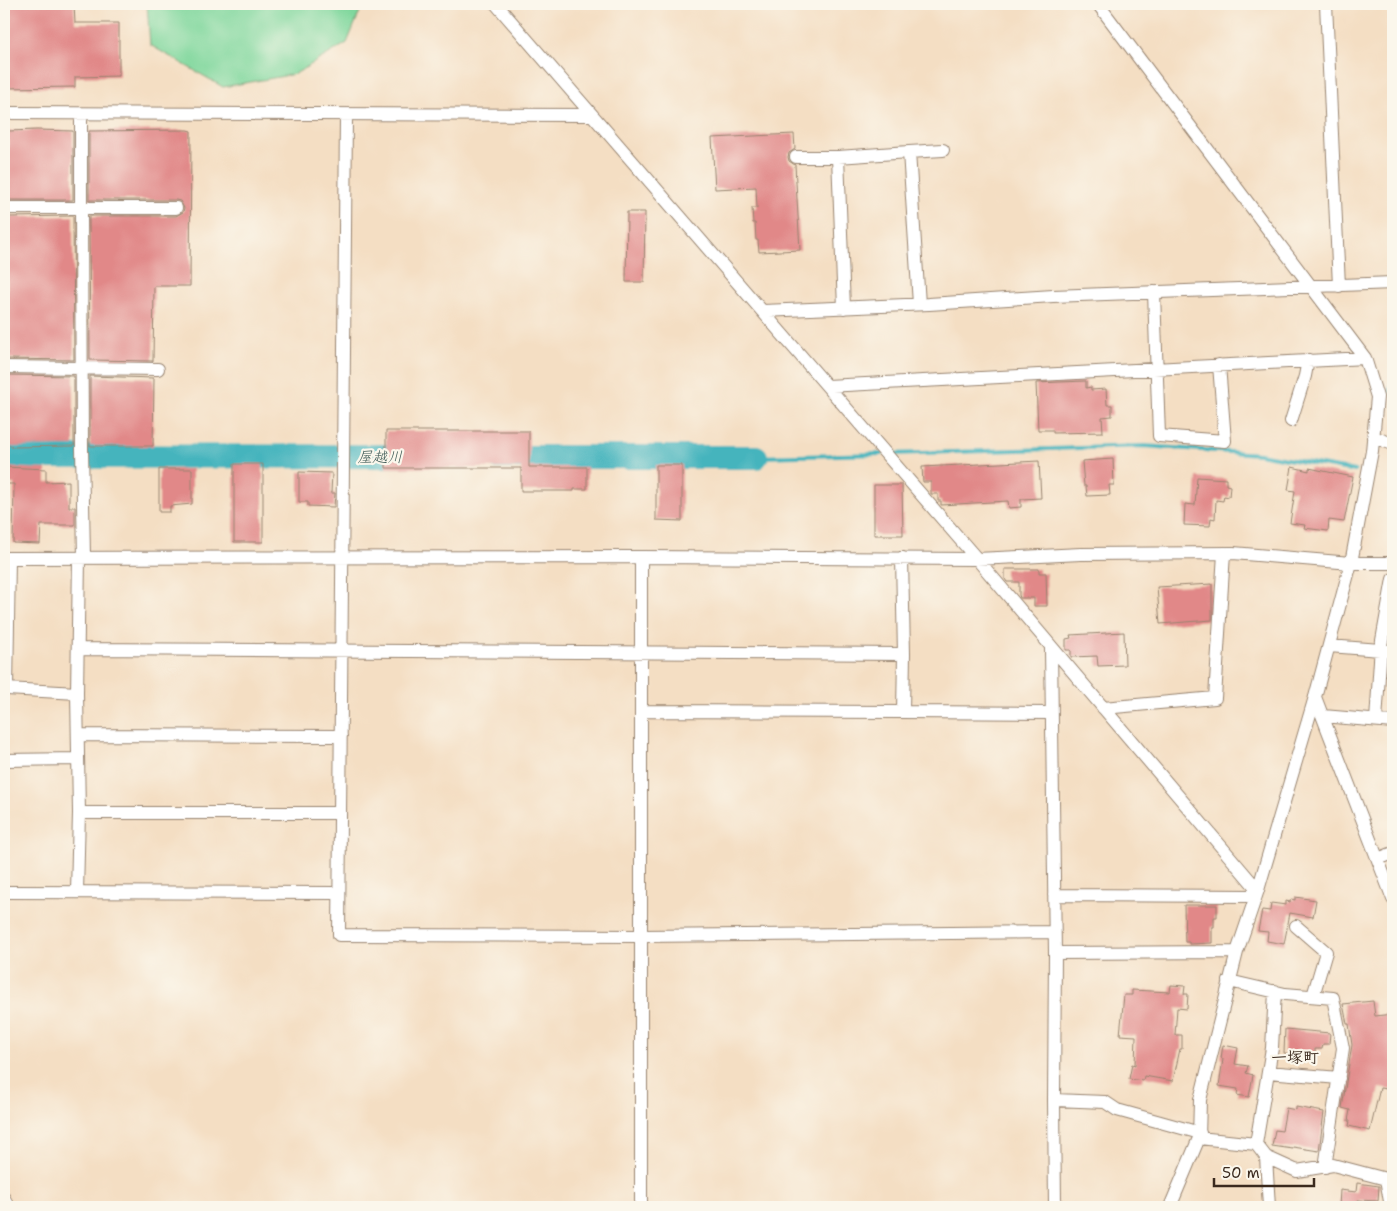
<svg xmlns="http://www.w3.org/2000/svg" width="1397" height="1211" font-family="'Shantell Sans','Klee One',sans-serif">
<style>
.green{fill:#7fd79c;stroke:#5d805d}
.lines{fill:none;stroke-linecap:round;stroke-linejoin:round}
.stream{stroke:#45b4bd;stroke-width:4}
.river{stroke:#45b4bd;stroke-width:24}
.building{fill:#e18888}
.minor-casing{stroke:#988470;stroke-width:14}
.minor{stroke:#fff;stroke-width:12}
.labels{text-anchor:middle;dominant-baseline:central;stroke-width:4.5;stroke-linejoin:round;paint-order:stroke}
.water-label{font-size:15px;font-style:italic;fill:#3e5a56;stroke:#fbf7ec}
.quarter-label{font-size:16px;font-weight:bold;fill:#3b2a1e;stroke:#fbf7ec}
</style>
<rect width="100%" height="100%" fill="#fbf7ec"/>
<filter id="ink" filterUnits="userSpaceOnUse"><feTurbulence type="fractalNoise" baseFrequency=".02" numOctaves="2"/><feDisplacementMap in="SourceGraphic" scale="10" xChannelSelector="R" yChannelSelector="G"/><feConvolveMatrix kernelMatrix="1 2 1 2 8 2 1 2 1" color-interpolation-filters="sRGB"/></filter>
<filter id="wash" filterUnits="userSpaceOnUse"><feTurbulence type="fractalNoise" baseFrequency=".0096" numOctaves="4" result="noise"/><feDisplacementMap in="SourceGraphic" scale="20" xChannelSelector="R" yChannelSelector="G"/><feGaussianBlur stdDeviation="1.12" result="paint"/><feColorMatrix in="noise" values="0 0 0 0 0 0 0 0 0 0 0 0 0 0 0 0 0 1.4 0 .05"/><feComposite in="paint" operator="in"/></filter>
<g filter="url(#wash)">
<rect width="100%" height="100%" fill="#f4dec3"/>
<path class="green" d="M 147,4 L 363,4 L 347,43 L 295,74 L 223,87 L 150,45 Z"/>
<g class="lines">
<path class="stream" d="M 1389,392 L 1393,383
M 889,454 L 1144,446 L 1259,454 L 1355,471
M 756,457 L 882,454"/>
<path class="river" d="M 4,457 L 419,456
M 497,457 L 756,457"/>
</g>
<g id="blocks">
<path class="building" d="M 4,4 L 74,4 L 75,23 L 119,23 L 119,76 L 75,77 L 75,87 L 4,88 Z
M 37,130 L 73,131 L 73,200 L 7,200 L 8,131 Z
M 187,130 L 191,131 L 190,286 L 154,286 L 153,361 L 90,360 L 89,216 L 176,216 L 183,212 L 184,208 L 180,201 L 176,200 L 89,200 L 89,131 Z
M 794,134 L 795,149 L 789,153 L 788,157 L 789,161 L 795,165 L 800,250 L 759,252 L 758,240 L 756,240 L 755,223 L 753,223 L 752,208 L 757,208 L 756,187 L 715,189 L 712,138 Z
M 627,212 L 645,212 L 644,282 L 626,282 Z
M 73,216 L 74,360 L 7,359 L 7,217 Z
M 7,375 L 74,376 L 74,446 L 11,447 L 11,445 L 7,445 Z
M 90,376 L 154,378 L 153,446 L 90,446 Z
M 1086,381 L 1086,388 L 1091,387 L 1091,390 L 1106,389 L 1107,405 L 1112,405 L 1112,416 L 1102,417 L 1103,432 L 1053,433 L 1053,430 L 1038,430 L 1036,383 Z
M 386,431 L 529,431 L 529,467 L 587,467 L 587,489 L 574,489 L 574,491 L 521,491 L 521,468 L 386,468 Z
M 1113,459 L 1114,485 L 1109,485 L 1110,495 L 1087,496 L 1086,486 L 1084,486 L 1082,461 Z
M 1039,461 L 1041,498 L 1021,499 L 1021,507 L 1009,508 L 1008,501 L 941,505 L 941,501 L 938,501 L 938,494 L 931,494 L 931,482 L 923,482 L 922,467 Z
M 234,464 L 263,464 L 263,542 L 234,542 Z
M 656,465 L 682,465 L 682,521 L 656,520 Z
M 4,467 L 46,469 L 46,482 L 69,481 L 69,507 L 75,507 L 75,525 L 41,525 L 40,544 L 13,543 L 14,484 L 5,484 Z
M 1292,467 L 1309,471 L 1309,468 L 1353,477 L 1344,522 L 1329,520 L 1328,531 L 1304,528 L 1305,525 L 1290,523 L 1295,491 L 1288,490 Z
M 159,469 L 192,469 L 192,504 L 170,506 L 170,512 L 159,512 Z
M 299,472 L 332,473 L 331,493 L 335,493 L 334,507 L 308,506 L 308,502 L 299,502 Z
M 1197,477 L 1226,479 L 1226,485 L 1230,486 L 1229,497 L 1224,496 L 1223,501 L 1216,500 L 1215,519 L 1211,518 L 1210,526 L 1184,525 L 1185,504 L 1195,505 Z
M 874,485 L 902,485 L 903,535 L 874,535 Z
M 1005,569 L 1039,569 L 1039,573 L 1046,573 L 1047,606 L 1034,606 L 1034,598 L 1020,598 L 1019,595 L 1019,582 L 1007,582 L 1005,579 Z
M 1212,584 L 1212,620 L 1160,624 L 1157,587 Z
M 1124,632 L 1125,665 L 1098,666 L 1097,656 L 1071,657 L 1071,650 L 1066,650 L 1066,639 L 1071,638 L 1070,635 Z
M 1295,897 L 1316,900 L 1313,917 L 1290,913 L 1284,944 L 1267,941 L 1268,932 L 1258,931 L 1262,910 L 1270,911 L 1271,903 L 1286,905 L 1286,901 L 1290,902 L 1291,899 L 1295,900 Z
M 1184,905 L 1217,905 L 1217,917 L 1214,917 L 1214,927 L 1212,927 L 1212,943 L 1189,944 L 1189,942 L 1185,942 Z
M 1171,985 L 1185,986 L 1184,994 L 1188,994 L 1187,1009 L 1177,1008 L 1175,1035 L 1182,1035 L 1182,1049 L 1180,1049 L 1173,1081 L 1144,1076 L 1143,1081 L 1129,1079 L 1132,1064 L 1135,1065 L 1136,1036 L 1120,1035 L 1124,995 L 1132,995 L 1132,990 L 1170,992 Z
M 1373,1001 L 1375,1016 L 1393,1014 L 1393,1090 L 1380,1088 L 1370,1131 L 1349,1126 L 1350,1121 L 1348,1121 L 1350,1110 L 1342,1108 L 1352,1045 L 1349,1024 L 1347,1024 L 1343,1004 Z
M 1285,1029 L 1330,1033 L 1329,1044 L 1323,1044 L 1322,1049 L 1315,1049 L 1315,1054 L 1284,1053 Z
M 1223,1045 L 1238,1048 L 1235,1064 L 1248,1066 L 1246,1073 L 1253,1075 L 1249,1097 L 1237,1095 L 1238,1089 L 1219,1086 L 1223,1059 L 1221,1058 Z
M 1296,1107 L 1324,1112 L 1319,1151 L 1293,1147 L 1293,1149 L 1272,1146 L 1275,1130 L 1282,1131 L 1286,1108 L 1296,1110 Z
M 1357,1183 L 1379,1186 L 1378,1201 L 1358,1200 L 1357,1207 L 1339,1207 L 1340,1190 L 1356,1192 Z"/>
</g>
</g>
<g filter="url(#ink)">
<use href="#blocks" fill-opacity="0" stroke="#988470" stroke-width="1"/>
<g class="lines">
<defs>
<path id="minor" d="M 496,4 L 977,559 L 1258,890
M 1098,4 L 1365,358 L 1377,397 L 1372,451 L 1351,563 L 1315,697 L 1258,890 L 1237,952 L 1200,1100 L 1199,1138 L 1170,1207
M 1326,4 L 1339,286
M 4,113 L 592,115
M 81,114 L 81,208 L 176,208
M 346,115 L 339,935 L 641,936 L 1054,932
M 909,152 L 943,150
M 796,157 L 838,157
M 4,208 L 81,208 L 82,448 L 84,557
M 1154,292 L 1159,436 L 1225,441 L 1219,365
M 844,308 L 838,157 L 909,152 L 919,304
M 763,311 L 929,304 L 1053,296 L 1393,283
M 4,367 L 158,369
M 827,386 L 1365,358
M 1291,421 L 1305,376 L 1308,360
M 1373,437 L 1393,444
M 4,558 L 641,557 L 977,559 L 1081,554 L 1233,553 L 1351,563 L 1393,563
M 9,558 L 7,689 L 77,693
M 902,558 L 904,654
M 1329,646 L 1393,651
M 1051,648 L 1055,953 L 1054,1100 L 1055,1207
M 78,649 C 353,652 629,651 904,654 L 903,712 L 1051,713
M 1315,697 L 1393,899
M 1103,708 L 1215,698 L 1224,553
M 641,711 L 903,712
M 1323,716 L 1393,722
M 1376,720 L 1381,646 L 1393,579
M 78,735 L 341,736
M 4,760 L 78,759
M 79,813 L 340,813
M 1378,859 L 1393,853
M 4,892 L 339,893
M 77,892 L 79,813 L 77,693 L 79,558
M 1054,895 L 1256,896
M 1296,926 L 1326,952 L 1313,996
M 1055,953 L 1237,952
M 1229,981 L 1285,994 L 1333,998 L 1343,1048 L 1325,1167
M 1268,1072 L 1339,1078
M 1054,1100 L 1105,1102 L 1117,1110 L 1200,1133
M 1199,1138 L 1256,1144 L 1266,1157 L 1297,1171 L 1333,1165 L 1386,1179 L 1391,1207
M 1256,1144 L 1272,1048 L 1275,991
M 1266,1157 L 1269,1207
M 4,1198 L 8,1207
M 641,1207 L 641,557"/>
</defs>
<use href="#minor" class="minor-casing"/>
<use href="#minor" class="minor"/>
</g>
</g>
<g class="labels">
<g class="water-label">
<text x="380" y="457">屋越川</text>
</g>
<g class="quarter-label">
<text x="1295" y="1057">一塚町</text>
</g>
</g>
<rect width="1397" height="1211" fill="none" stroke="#fbf7ec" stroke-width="20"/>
<path d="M1214 1178v8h100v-8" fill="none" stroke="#3b2a1e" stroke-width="2.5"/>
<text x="1222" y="1178" font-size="15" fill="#3b2a1e" stroke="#fbf7ec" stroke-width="4" paint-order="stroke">50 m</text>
</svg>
